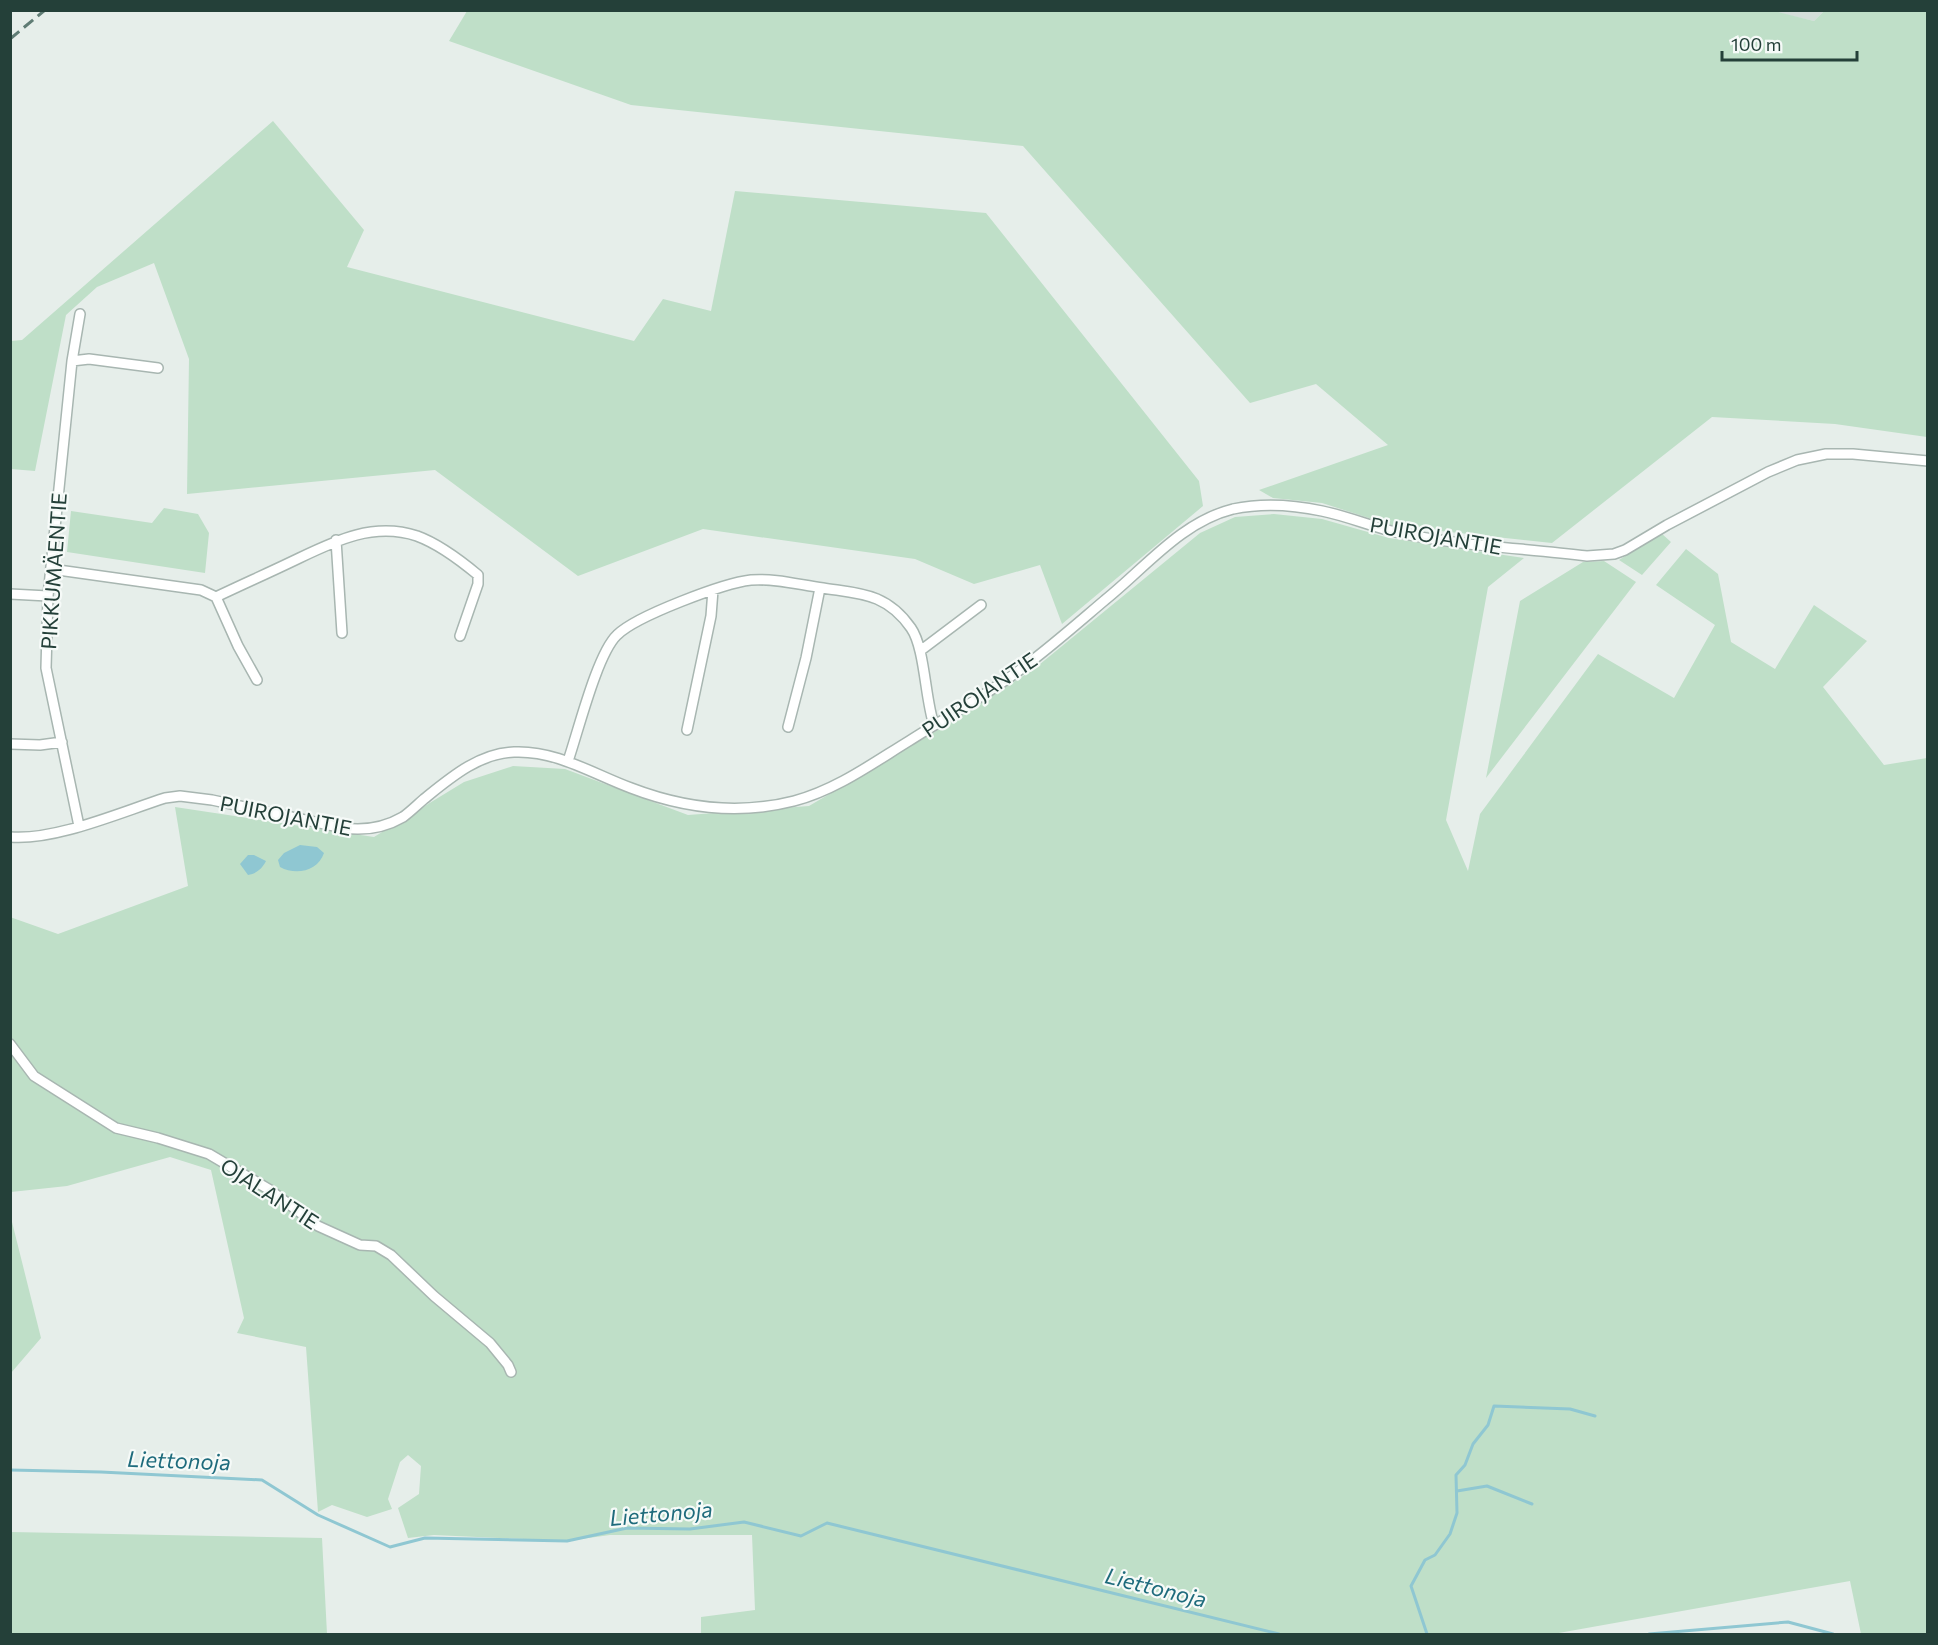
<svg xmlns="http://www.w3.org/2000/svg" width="1938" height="1645" font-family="Commissioner,sans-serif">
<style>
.built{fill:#d4deda}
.green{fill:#bfdfc8}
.water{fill:#8fc7d2}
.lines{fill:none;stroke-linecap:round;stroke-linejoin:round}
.stream{stroke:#8fc7d2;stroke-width:3}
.minor-casing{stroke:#a8b6b1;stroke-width:12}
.minor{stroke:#fff;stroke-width:9}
.rail{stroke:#5f7c74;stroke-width:3;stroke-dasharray:12 6;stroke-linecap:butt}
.labels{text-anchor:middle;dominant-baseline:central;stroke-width:4.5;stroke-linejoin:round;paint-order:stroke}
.street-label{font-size:21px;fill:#244039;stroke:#f6faf8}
.water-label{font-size:22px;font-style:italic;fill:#1e6b7c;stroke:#f6faf8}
</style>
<rect width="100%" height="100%" fill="#e6eeea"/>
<path class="built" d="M 1770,11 L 1824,11 L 1814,21 Z"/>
<path class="green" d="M 467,11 L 1770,10 L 1814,21 L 1824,11 L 1927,11 L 1927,437 L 1835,424 L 1712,417 L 1552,543 L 1394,526 L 1322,503 L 1273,498 L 1259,490 L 1388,445 L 1316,384 L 1250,403 L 1023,146 L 631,105 L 449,41 Z
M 273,121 L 364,230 L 347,267 L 634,341 L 663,299 L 711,311 L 735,191 L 986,213 L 1199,481 L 1203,506 L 1062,624 L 1040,565 L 974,584 L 915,559 L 703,529 L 578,576 L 435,470 L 187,494 L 189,359 L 154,263 L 97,287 L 66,315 L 35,471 L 11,469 L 11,341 L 22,340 Z
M 164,508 L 198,514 L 209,533 L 205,573 L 67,552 L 71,511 L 152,523 Z
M 1274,514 L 1322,519 L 1389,538 L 1524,558 L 1488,587 L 1446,820 L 1468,871 L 1480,814 L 1598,654 L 1674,698 L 1715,625 L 1656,585 L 1686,549 L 1718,574 L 1731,642 L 1775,669 L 1814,605 L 1867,641 L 1823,687 L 1884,765 L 1927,758 L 1927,1634 L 1861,1634 L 1850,1581 L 1553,1634 L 701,1634 L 701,1617 L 755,1610 L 752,1535 L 610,1535 L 567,1541 L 434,1535 L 408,1538 L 398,1508 L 419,1494 L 421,1466 L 408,1455 L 400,1462 L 388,1499 L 392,1509 L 367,1517 L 332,1505 L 318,1512 L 306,1347 L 237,1333 L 244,1318 L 211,1170 L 170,1157 L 67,1186 L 11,1192 L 10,917 L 58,934 L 188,886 L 175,807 L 374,837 L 464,782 L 513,766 L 565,769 L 688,815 L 809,806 L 935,732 L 1034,669 L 1200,533 L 1235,517 Z
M 1661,533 L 1671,542 L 1642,575 L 1619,560 Z
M 1604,561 L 1636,582 L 1486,778 L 1520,601 L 1583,562 Z
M 10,1214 L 41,1338 L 11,1373 L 10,1373 Z
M 11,1532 L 322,1538 L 327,1634 L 11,1634 Z"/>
<path class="water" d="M 300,845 L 317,847 L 324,853 C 318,871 296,876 280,867 L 278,860 L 284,853 Z
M 248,855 L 254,855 L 266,861 C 262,869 257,873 248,875 L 240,864 Z"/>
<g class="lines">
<path class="stream" d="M 10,1470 L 101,1472 L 262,1480 L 318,1515 L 390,1547 L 425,1538 L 567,1541 L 627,1528 L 690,1529 L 744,1522 L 801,1536 L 827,1523 L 1279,1634
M 1457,1491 L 1487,1486 L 1532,1504
M 1427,1634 L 1411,1586 L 1425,1560 L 1435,1555 L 1450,1534 L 1457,1513 L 1456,1475 L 1465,1465 L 1473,1444 L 1488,1425 L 1494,1406 L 1570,1409 L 1595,1416
M 1649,1634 L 1788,1622 L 1833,1634"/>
<defs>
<path id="minor" d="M 72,361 L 89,359 L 158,368
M 336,540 L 342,633
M 51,569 L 201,590 L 216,597 C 241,585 266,574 291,562 C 331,543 371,521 417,536 C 439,544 460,560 478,575 L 478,584 L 460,636
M 10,594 L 48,596
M 216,597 L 238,646 L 257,680
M 920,651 L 981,605
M 788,727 L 806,658 L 820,588
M 687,730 L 711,616 L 713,590
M 10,744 L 40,745 L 62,742
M 568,761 C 578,732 597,654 617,635 C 636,616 724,583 751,580 C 775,578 800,585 823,588 C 841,591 860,592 877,599 C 891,605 902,615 911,628 C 925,648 925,699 934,725
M 79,826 L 46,668 L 48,596 L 72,361 L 80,314
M 10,837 C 55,841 121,812 165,798 L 180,796 L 212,800 L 343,828 C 364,831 384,828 403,817 C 410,812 417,805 424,799 C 450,778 479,753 514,752 C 556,750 593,774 631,788 C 683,808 739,815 794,801 C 836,790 873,763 909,741 C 948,716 989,694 1025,666 C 1053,645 1079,622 1105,600 C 1145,568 1181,522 1233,509 C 1261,503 1294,505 1322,511 C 1347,516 1370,526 1395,532 C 1458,546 1523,548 1587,556 L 1614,554 L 1625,550 L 1667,525 L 1768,472 L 1797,460 L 1826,454 L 1853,454 L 1928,461
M 10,1044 L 34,1076 L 116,1128 L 158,1138 L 209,1154 L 270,1190 L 318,1226 L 360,1245 L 376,1246 L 391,1255 L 434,1296 L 490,1343 L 508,1365 L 511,1372"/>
</defs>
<use href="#minor" class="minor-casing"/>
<use href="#minor" class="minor"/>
<path class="rail" d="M 10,39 L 45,10"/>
</g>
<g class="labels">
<g class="street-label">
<text transform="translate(1436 535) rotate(10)">PUIROJANTIE</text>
<text transform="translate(53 571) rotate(-86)">PIKKUMÄENTIE</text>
<text transform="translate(979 694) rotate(-34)">PUIROJANTIE</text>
<text transform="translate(286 815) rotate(11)">PUIROJANTIE</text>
<text transform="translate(270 1193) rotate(33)">OJALANTIE</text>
</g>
<g class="water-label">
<text transform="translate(179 1460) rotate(2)">Liettonoja</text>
<text transform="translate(661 1513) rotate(-5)">Liettonoja</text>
<text transform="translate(1156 1587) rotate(14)">Liettonoja</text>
</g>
</g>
<rect width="1938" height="1645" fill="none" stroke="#244039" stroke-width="24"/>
<path d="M1722 51v9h135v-9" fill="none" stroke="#244039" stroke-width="3"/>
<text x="1731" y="51" font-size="18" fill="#244039" stroke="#f6faf8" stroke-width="4.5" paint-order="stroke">100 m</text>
</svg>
